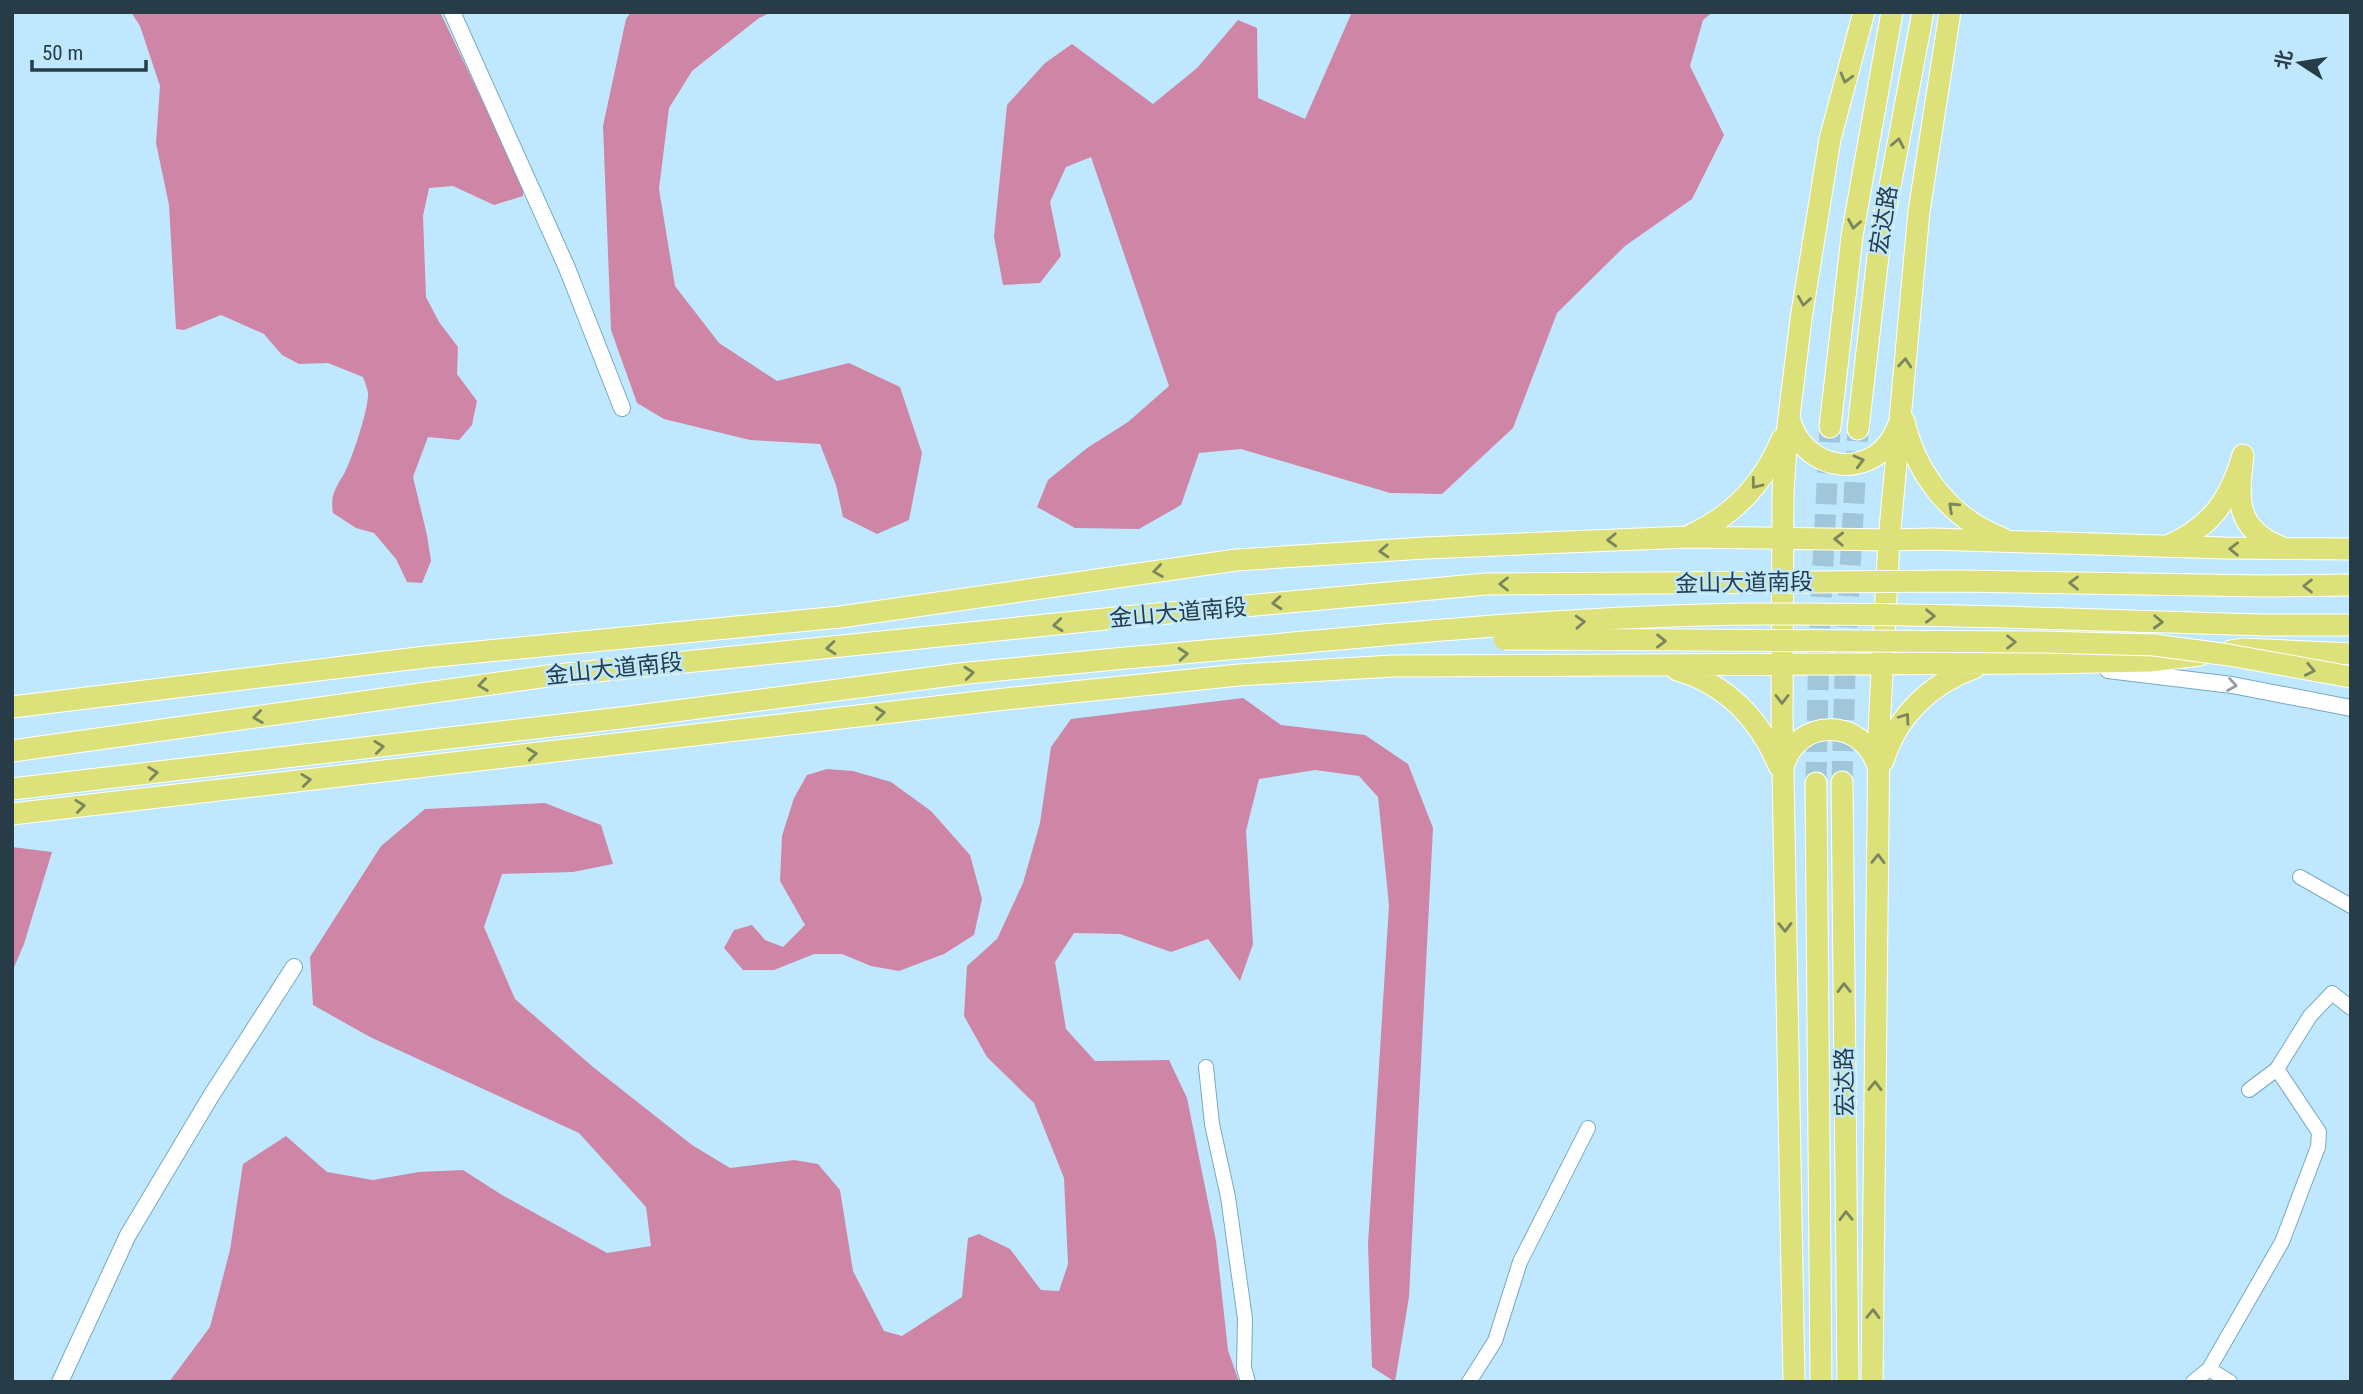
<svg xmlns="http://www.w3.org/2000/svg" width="2363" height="1394" font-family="'Roboto Condensed','Noto Sans SC',sans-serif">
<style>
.forest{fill:#cf86a6}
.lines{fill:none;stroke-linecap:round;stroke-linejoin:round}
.primary-tunnel{stroke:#a1c6d9;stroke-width:21;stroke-dasharray:21 10;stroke-linecap:butt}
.minor-casing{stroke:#77a9c3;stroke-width:16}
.tertiary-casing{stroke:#77a9c3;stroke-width:18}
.primary-casing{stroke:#fff;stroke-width:23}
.minor{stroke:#fff;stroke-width:14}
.tertiary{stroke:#fff;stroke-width:16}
.primary{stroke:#dde179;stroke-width:21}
.primary-bridge-casing{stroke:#fff;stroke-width:23;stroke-linecap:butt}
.primary-bridge{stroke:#dde179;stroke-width:21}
.oneway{stroke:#79865e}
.oneway2{stroke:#939ea3}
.labels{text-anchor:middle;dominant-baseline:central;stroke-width:5;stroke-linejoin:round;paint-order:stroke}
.street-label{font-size:23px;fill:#273c47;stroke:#bfe8fe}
</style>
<rect width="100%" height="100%" fill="#bfe8fe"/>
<path class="forest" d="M 131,12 L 440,12 L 523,186 L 523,196 L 494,205 L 453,186 L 429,188 L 423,216 L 426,297 L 439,322 L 458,347 L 457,374 L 477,401 L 472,425 L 459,440 L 428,437 L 413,477 L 427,535 L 431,561 L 422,583 L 407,582 L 396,559 L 374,533 L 356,528 L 333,513 C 330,494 336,488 345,472 C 352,459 369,408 368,393 C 367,388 365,382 363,377 L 328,363 L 299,364 L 282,355 L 264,334 L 221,315 L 184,330 L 176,329 L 169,205 L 156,143 L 160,86 L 140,26 Z
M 631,12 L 772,12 L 759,18 L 692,71 L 669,108 L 659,189 L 675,286 L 719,343 L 777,381 L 849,363 L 900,387 L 922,453 L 909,520 L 877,534 L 843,517 L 836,485 L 820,444 L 750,440 L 664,419 L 637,403 L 611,330 L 603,126 L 626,19 Z
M 1352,12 L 1713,12 L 1703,20 L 1690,66 L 1724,135 L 1692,199 L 1625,246 L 1557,313 L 1513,428 L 1442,494 L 1390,493 L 1241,449 L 1199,453 L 1181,505 L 1139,529 L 1075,528 L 1037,507 L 1048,480 L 1087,448 L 1128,422 L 1169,386 L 1091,157 L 1066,167 L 1050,202 L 1061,256 L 1040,283 L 1003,285 L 994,237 L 1007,105 L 1045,63 L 1072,44 L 1153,104 L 1197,68 L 1238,20 L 1257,28 L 1258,98 L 1305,119 Z
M 1243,698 L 1281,725 L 1365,735 L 1408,764 L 1433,828 L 1409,1297 L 1395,1382 L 1372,1367 L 1368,1244 L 1389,905 L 1378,797 L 1359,776 L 1315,770 L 1259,779 L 1246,831 L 1253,944 L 1240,981 L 1208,939 L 1171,952 L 1120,934 L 1074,933 L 1055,962 L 1066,1029 L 1095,1061 L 1169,1060 L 1187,1098 L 1216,1241 L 1228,1350 L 1239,1382 L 169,1382 L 210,1327 L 230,1250 L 243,1164 L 286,1136 L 327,1172 L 373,1180 L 419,1172 L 463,1170 L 502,1195 L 607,1253 L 651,1246 L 646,1207 L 579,1133 L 370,1037 L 313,1005 L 310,957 L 381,846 L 425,809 L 545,803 L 601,825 L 613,864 L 573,872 L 502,874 L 484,927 L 515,999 L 593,1067 L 692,1145 L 730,1168 L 794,1160 L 818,1164 L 840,1190 L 853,1271 L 884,1331 L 902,1336 L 962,1297 L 968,1238 L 979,1234 L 1010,1249 L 1041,1290 L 1059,1291 L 1068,1264 L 1064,1178 L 1034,1103 L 987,1057 L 964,1016 L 967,966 L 997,939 L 1023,883 L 1040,823 L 1051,747 L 1071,719 Z
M 827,769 L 853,771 L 891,782 L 931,811 L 970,855 L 982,899 L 974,935 L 944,954 L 899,971 L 871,966 L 842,954 L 814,954 L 774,970 L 743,970 L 724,948 L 734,930 L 752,925 L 765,940 L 783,947 L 805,925 L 780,881 L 782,836 L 794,798 L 807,775 Z
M 12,847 L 52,852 L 24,944 L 12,972 Z"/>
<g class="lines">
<path class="primary-tunnel" d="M 1842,782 L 1846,639 L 1858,429
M 1816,783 L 1819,638 L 1830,427"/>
<defs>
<path id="minor" d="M 2300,877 L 2351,906
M 1206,1067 L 1212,1124 L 1228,1197 L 1245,1319 L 1244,1368 L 1248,1382
M 2249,1090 L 2277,1069
M 2209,1369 L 2230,1382
M 1469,1382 L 1495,1341 L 1520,1262 L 1588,1128
M 2193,1382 L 2209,1369 L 2282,1242 L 2318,1147 L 2319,1132 L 2277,1069 L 2310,1016 L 2332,993 L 2351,1008"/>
<path id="tertiary" d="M 452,12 L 567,268 L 622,408
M 2108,670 L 2232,685 L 2351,708
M 60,1382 L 128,1235 L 211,1096 L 294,967"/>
<path id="primary" d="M 1790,421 C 1806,475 1878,481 1898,426
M 1904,421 C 1916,474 1951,519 2002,538
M 1830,427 L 1852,236 L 1892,12
M 1858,429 L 1880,239 L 1923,12
M 1691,535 C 1734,515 1764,483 1782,439
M 2168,546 C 2211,527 2230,500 2243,455 C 2238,498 2234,529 2281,547
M 2265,586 L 2351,585
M 2261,625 L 2351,625
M 2231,651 L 2244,649 L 2351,654
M 1677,670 C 1726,684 1760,719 1779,766
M 12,707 L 426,657 L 840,617 L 1236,560 L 1425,548 L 1688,537 L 1889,540 L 1932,539 L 2225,548 L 2351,549
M 12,751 L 548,676 L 1125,617
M 1883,761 C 1897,716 1930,684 1974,668
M 1783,768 C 1795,717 1864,717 1878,767
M 1842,782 L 1848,1382
M 1816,783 L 1821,1382
M 12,789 L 629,717 L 968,673 L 1115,659
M 12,814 L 1005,699 L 1239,675 L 1393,666 L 2043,663 L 2150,661 L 2200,655
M 1794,1382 L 1782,717 L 1783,492 L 1787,433 L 1801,319 L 1830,139 L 1864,12
M 1872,1382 L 1879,730 L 1889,540 L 1919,211 L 1950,12"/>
</defs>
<use href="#minor" class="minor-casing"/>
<use href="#tertiary" class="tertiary-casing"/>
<use href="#primary" class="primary-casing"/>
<use href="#minor" class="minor"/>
<use href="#tertiary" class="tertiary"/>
<use href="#primary" class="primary"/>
<defs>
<path id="primary-bridge" d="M 1125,617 L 1486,584 L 1959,581 L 2265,586
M 1504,639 L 2043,642 L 2154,645 L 2229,655 L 2351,677
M 1115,659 C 1329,641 1544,616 1759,614 C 1926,613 2094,620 2261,625"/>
</defs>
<use href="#primary-bridge" class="primary-bridge-casing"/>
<use href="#primary-bridge" class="primary-bridge"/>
</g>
<defs><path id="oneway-chevron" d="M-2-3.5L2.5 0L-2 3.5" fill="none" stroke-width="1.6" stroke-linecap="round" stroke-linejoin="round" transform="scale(1.75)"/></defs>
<g class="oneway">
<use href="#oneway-chevron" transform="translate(1846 78) rotate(105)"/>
<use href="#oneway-chevron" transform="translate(1898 143) rotate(-79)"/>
<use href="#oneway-chevron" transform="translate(1854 224) rotate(100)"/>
<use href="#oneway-chevron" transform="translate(1804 301) rotate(99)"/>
<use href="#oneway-chevron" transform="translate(1905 363) rotate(-85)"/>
<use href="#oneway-chevron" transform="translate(1859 461) rotate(-15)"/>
<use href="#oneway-chevron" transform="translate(1756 484) rotate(128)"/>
<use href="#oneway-chevron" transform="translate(1953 507) rotate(-137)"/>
<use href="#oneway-chevron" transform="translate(1839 539) rotate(-178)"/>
<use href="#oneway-chevron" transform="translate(1612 540) rotate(178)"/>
<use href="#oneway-chevron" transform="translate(2234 549) rotate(-179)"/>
<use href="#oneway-chevron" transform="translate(1384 551) rotate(177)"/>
<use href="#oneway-chevron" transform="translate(1158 571) rotate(172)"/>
<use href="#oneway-chevron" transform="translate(2074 583) rotate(-179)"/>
<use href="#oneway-chevron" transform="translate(1504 584) rotate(-180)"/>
<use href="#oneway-chevron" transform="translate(2308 586) rotate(180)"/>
<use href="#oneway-chevron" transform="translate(1277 603) rotate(175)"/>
<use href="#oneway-chevron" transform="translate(1930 616) rotate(1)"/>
<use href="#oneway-chevron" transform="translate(1580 622) rotate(-3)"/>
<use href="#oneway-chevron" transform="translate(2158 622) rotate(2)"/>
<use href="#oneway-chevron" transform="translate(1058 625) rotate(174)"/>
<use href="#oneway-chevron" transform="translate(1661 641) rotate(1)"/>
<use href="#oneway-chevron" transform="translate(2011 642)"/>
<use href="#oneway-chevron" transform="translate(831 648) rotate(175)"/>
<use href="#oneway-chevron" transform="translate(1183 654) rotate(-5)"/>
<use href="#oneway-chevron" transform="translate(2310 670) rotate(11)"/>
<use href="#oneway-chevron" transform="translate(969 673) rotate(-6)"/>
<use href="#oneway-chevron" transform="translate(483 685) rotate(172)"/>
<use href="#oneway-chevron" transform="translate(1782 699) rotate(90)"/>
<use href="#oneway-chevron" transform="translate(880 713) rotate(-6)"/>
<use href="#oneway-chevron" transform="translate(258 717) rotate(172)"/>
<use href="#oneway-chevron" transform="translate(1905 718) rotate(-54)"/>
<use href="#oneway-chevron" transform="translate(379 747) rotate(-7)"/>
<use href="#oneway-chevron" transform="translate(532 754) rotate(-7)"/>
<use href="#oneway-chevron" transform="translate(153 773) rotate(-7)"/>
<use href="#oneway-chevron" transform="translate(306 780) rotate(-7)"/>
<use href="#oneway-chevron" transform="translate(80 806) rotate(-7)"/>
<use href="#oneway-chevron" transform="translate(1878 859) rotate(-89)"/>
<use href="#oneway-chevron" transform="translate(1785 927) rotate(89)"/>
<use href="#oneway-chevron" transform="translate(1844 988) rotate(-91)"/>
<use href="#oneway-chevron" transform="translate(1875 1086) rotate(-89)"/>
<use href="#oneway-chevron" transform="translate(1846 1216) rotate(-91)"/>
<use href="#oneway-chevron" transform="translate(1873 1314) rotate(-89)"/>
</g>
<use class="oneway2" href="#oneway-chevron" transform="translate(2232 685) rotate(9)"/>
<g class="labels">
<g class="street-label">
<text transform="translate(1884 220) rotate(-81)">宏达路</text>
<text transform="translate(1744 583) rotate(-1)">金山大道南段</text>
<text transform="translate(1178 613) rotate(-5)">金山大道南段</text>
<text transform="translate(614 669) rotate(-6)">金山大道南段</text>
<text transform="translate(1845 1082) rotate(-91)">宏达路</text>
</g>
</g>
<rect width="2363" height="1394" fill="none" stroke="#273c47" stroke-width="28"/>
<g transform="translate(2300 63) rotate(282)" stroke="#bfe8fe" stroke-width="5" paint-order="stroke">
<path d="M0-5L12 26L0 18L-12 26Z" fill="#273c47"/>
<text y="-10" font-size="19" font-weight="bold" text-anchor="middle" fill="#273c47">北</text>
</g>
<path d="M32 60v10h114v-10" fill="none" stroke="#273c47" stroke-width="3.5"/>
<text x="42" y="60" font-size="21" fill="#273c47" stroke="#bfe8fe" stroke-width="5" paint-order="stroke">50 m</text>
</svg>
